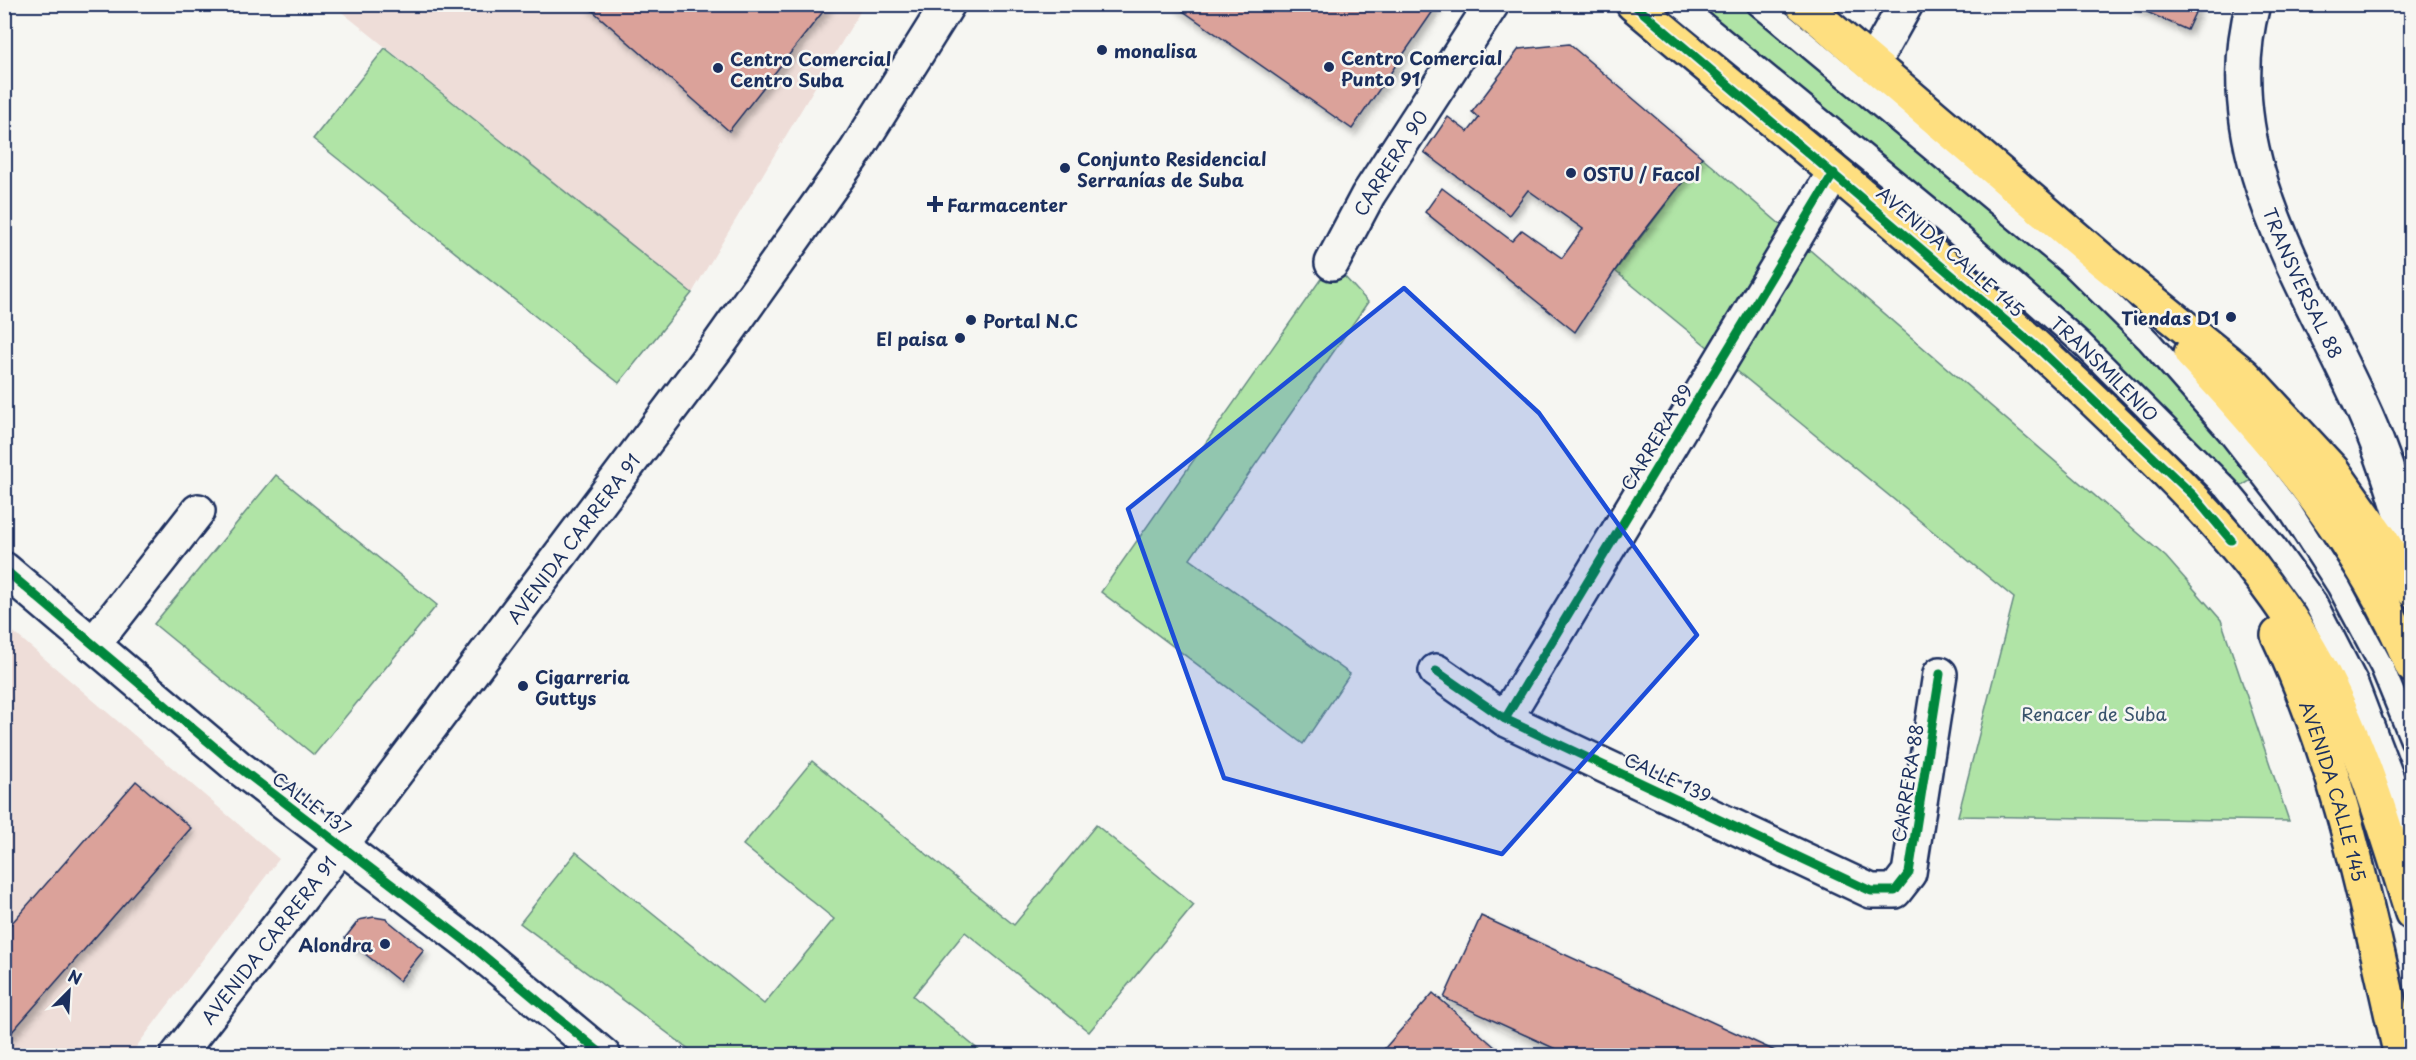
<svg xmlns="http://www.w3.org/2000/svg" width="2416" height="1060" font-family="'Playpen Sans',sans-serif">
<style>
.built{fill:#eeddd8}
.green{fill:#b0e4a6;stroke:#668a82;stroke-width:1.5}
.building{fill:#dba29a;stroke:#1b2f5e;stroke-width:1.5;filter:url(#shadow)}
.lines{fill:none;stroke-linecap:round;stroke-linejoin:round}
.lane-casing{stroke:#1b2f5e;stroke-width:27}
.street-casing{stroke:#1b2f5e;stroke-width:38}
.secondary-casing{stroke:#1b2f5e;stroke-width:38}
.primary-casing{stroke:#1b2f5e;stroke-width:38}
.lane{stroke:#f6f6f2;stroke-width:22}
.street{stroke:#f6f6f2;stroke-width:33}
.secondary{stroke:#f6f6f2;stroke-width:33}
.primary{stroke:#fedf80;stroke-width:33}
.cycleway-casing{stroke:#f6f6f2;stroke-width:13}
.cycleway{stroke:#00873e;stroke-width:9}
.marked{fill:#1d4ed8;fill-opacity:0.2;stroke:#1d4ed8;stroke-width:4.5;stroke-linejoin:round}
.poi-dot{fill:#1b2f5e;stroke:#f6f6f2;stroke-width:2}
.labels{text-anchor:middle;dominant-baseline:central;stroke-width:5;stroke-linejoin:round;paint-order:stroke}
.poi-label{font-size:18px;font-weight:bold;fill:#1b2f5e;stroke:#f6f6f2;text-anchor:start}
.street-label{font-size:18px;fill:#1b2f5e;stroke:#f6f6f2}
.park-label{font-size:18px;fill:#39536c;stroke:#f6f6f2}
</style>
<defs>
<filter id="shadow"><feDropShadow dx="3.5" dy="6" stdDeviation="3" flood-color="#0004"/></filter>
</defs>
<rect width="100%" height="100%" fill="#f6f6f2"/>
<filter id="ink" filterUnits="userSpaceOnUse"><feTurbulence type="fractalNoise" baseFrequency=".0167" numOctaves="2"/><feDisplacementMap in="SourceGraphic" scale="12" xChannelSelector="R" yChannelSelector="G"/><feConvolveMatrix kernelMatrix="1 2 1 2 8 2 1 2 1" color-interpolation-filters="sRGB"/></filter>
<g filter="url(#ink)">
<path class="built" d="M 333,5 L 864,5 L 692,293 Z
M 4,624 L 279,859 L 130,1055 L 5,1055 Z"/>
<path class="green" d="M 1695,5 L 1742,5 L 1863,102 L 2096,299 L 2175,385 L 2253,479 L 2240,487 L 2071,324 L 1940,203 Z
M 385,48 L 692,293 L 619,383 L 313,139 Z
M 1702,157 L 2166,557 L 2221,620 L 2289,821 L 1958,816 L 2014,598 L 1615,271 Z
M 1332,263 L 1368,302 L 1190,559 L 1350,674 L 1303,744 L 1101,592 Z
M 276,475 L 437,605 L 314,755 L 154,624 Z
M 812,761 L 1014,925 L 1096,825 L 1194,905 L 1089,1032 L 965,932 L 913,996 L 986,1056 L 697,1055 L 520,923 L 576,852 L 764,1004 L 834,919 L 743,845 Z"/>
<path class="building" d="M 585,4 L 829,4 L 729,131 Z
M 1173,4 L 1438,4 L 1352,129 Z
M 2129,4 L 2199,4 L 2187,30 Z
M 1569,44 L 1702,157 L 1624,257 L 1575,332 L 1425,212 L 1442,188 L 1512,241 L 1522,230 L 1562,258 L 1583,229 L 1528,190 L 1509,215 L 1424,152 L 1448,117 L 1468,132 L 1479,118 L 1472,112 L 1519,49 Z
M 136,781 L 191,828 L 4,1041 L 4,932 Z
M 1481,916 L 1786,1056 L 1571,1056 L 1444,998 Z
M 374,917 L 386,919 L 424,950 L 399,981 L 345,938 L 359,920 Z
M 1433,993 L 1495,1047 L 1488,1056 L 1378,1056 Z"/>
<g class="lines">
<defs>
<g id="lane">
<path id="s1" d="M 1679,4 L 1931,211 L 2080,342 L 2226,488 L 2275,547 L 2315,602 L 2356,682 L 2412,829"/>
<path d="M 1758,4 L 2075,268 L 2149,341 L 2227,430 L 2288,508 L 2339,587 L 2382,667 L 2412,740"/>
</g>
<g id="street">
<path d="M 1873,63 L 1906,4"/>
<path id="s2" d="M 1332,263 L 1368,195 L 1492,4"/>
<path d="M 4,569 L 237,766 L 341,846"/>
<path d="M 93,645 L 198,511"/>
<path d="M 1436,671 L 1505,719 L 1871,891 L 1895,891 L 1909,873 L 1940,674"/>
<path d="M 1505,719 L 1834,173"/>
</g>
<g id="secondary">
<path id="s3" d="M 2253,4 C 2213,153 2309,286 2366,416 C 2385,459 2398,504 2412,549"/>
<path d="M 341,846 L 472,946 L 604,1056"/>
<path id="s4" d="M 177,1056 L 321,872 L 717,347 L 856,151 L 948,4"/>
</g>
<g id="primary">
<path d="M 1633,4 C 1785,132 1941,256 2085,392 C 2168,471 2251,550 2310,650 C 2357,731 2384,823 2412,913"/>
<path d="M 1802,4 L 2104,262 L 2244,375 L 2333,471 L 2381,539 L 2412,590"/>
<path d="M 2191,353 C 2279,447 2363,545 2412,666"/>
<path id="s5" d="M 2278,635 C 2341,767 2368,914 2401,1056"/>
</g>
</defs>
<use href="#lane" class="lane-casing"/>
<use href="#street" class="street-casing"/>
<use href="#secondary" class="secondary-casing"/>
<use href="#primary" class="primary-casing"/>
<use href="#lane" class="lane"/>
<use href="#street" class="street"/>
<use href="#secondary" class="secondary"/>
<use href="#primary" class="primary"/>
<defs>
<path id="cycleway" d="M 1633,4 L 2041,351 L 2193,495 L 2231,540
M 4,569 L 237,766 L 472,946 L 604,1056
M 1436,671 L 1505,719 L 1871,891 L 1895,891 L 1909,873 L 1940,674
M 1505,719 L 1834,173"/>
</defs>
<use href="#cycleway" class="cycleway-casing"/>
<use href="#cycleway" class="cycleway"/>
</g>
</g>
<path class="marked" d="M 1404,288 L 1539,413 L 1697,635 L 1502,854 L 1224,778 L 1128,509 Z"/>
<g class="poi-dot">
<circle cx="1102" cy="50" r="6"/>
<circle cx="1329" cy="67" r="6"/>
<circle cx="718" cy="68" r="6"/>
<circle cx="1065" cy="168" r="6"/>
<circle cx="1571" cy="173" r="6"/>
<path d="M932 195h6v6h6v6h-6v6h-6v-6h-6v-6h6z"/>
<circle cx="2231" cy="317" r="6"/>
<circle cx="971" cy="320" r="6"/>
<circle cx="960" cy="338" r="6"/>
<circle cx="523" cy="686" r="6"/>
<circle cx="385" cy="944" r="6"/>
</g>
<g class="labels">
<g class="poi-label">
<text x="1114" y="50">monalisa</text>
<text x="1341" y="57">Centro Comercial<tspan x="1341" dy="21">Punto 91</tspan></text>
<text x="730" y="58">Centro Comercial<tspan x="730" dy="21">Centro Suba</tspan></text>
<text x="1077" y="158">Conjunto Residencial<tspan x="1077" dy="21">Serranías de Suba</tspan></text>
<text x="1583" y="173">OSTU / Facol</text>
<text x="947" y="204">Farmacenter</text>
<text x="2219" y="317" text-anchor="end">Tiendas D1</text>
<text x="983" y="320">Portal N.C</text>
<text x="948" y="338" text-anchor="end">El paisa</text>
<text x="535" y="676">Cigarreria<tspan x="535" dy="21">Guttys</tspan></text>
<text x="373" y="944" text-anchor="end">Alondra</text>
</g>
<g class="street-label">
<text stroke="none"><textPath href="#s2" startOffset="116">CARRERA 90</textPath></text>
<text transform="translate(1951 251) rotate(41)">AVENIDA CALLE 145</text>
<text stroke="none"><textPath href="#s3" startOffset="290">TRANSVERSAL 88</textPath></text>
<text stroke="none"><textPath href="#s1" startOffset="561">TRANSMILENIO</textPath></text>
<text transform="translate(1656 437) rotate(-59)">CARRERA 89</text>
<text stroke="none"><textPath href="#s4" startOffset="652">AVENIDA CARRERA 91</textPath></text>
<text transform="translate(1668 777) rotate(25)">CALLE 139</text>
<text transform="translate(1907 783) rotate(-81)">CARRERA 88</text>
<text stroke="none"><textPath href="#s5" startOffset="166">AVENIDA CALLE 145</textPath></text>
<text transform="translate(312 803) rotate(37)">CALLE 137</text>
<text stroke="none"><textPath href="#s4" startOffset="148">AVENIDA CARRERA 91</textPath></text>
</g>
<g class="park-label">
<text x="2094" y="713">Renacer de Suba</text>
</g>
</g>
<rect width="2416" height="1060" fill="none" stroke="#f6f6f2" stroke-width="24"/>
<rect x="12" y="12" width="2392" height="1036" fill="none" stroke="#1b2f5e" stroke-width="2" filter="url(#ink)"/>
<g transform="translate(69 991) rotate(24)" stroke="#f6f6f2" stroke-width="4.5" paint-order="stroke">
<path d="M0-4.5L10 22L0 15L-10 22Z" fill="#1b2f5e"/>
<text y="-9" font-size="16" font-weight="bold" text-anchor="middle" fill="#1b2f5e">N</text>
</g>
</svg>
